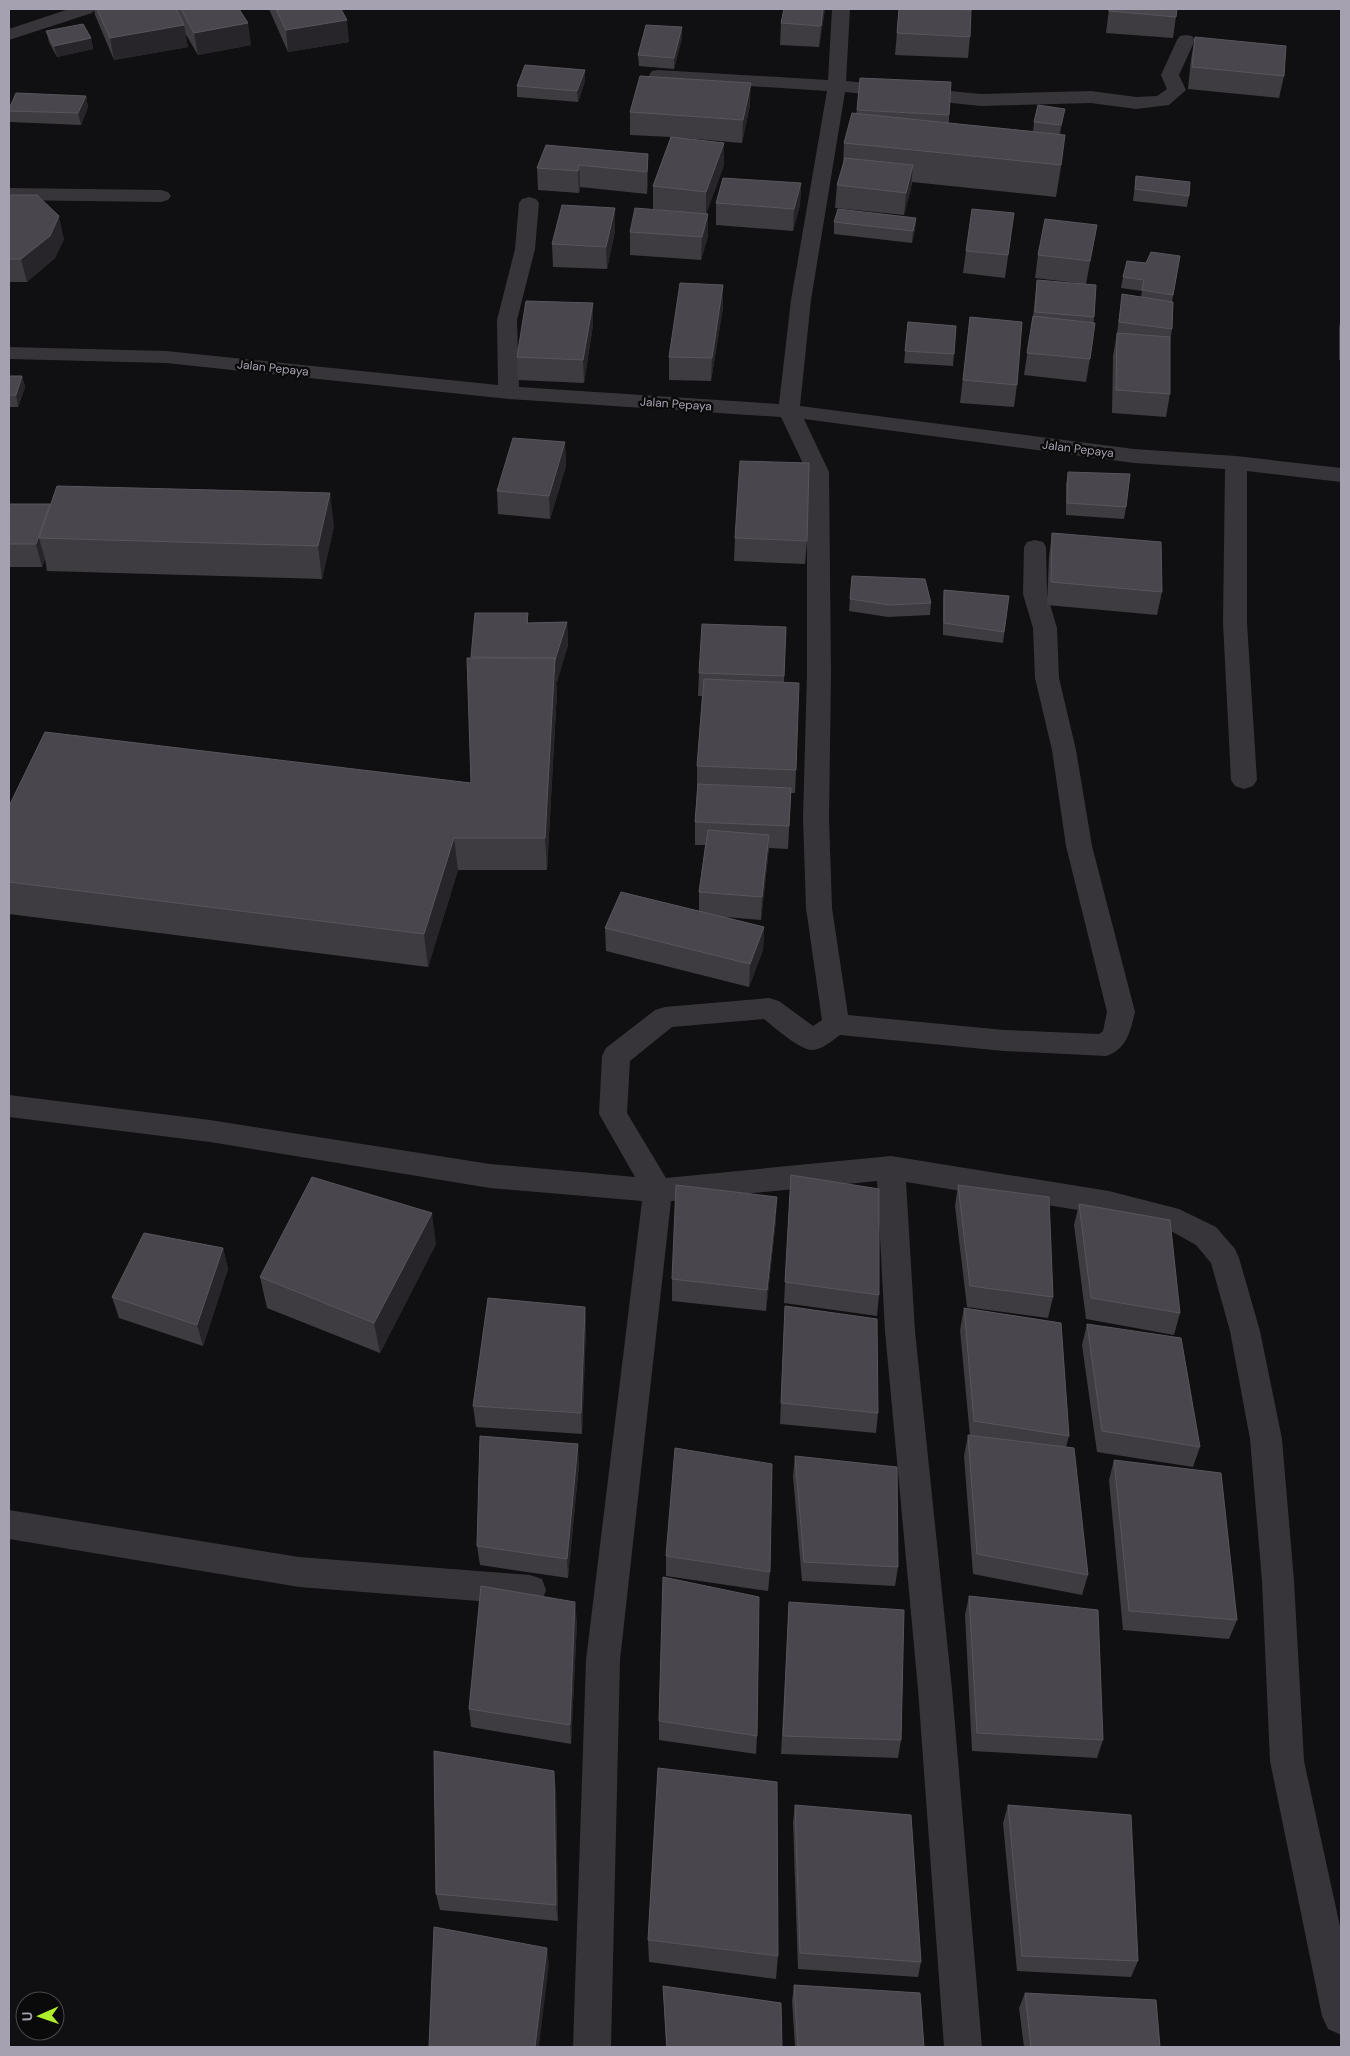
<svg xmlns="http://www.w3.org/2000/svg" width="1350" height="2056" font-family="'DM Sans',sans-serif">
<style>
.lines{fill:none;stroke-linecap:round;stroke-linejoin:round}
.minor{fill:#38353a;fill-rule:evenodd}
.wall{fill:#3e3c41}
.shaded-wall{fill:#272529}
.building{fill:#49474d;stroke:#58555d}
.labels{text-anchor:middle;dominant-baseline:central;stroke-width:5;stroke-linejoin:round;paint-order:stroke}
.far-street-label{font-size:12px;fill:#a6a1b1;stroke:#0b0a0b}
</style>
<rect width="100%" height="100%" fill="#100f11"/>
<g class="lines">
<path class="minor" d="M 69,9 L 95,9 L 92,13 L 9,40 L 9,29 Z
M 832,9 L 850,9 L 846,81 L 981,94 L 1091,91 L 1136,97 L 1157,96 L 1167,89 L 1161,75 L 1177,40 L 1180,36 L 1186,35 L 1192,36 L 1195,40 L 1179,75 L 1186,90 L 1169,105 L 1136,109 L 1091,103 L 981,106 L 845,92 L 811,300 L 800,406 L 1134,449 L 1236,456 L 1341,468 L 1341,482 L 1247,471 L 1247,623 L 1257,780 L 1253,786 L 1244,789 L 1235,786 L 1231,780 L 1223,623 L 1225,469 L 1134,463 L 804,419 L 829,472 L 831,674 L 829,818 L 832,908 L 848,1015 L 1004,1030 L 1099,1034 L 1103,1031 L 1107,1012 L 1066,846 L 1052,750 L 1035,678 L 1033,628 L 1023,594 L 1024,547 L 1027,542 L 1035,540 L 1043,542 L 1046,547 L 1047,594 L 1057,628 L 1059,678 L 1076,750 L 1092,846 L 1135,1012 C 1130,1032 1127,1049 1106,1056 L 1004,1051 L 840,1035 C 833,1040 823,1049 813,1050 C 801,1051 774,1027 764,1019 L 672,1027 L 630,1061 L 627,1113 L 666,1178 L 891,1156 L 1109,1191 L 1179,1209 L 1216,1227 L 1235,1249 L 1239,1258 L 1260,1331 L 1282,1439 L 1294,1581 L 1304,1761 L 1341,1931 L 1341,2035 L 1328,2029 L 1322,2016 L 1270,1761 L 1262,1581 L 1250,1439 L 1230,1331 L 1211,1263 L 1196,1245 L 1171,1231 L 1109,1215 L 906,1182 L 915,1331 L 952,1689 L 982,2047 L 944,2047 L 918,1689 L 885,1331 L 877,1181 L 671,1201 L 620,1660 L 611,2047 L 573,2047 L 586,1660 L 642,1201 L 490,1188 L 210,1142 L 9,1117 L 9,1095 L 210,1120 L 490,1164 L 635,1177 L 599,1114 L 602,1056 L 606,1048 L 655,1010 L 665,1007 L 769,998 L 779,1001 L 813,1026 L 822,1020 L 806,908 L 803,818 L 807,674 L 807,472 L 781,417 L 509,399 L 166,363 L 9,359 L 9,347 L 166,351 L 498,385 L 497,320 L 515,249 L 519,203 L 522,199 L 529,197 L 536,199 L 539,203 L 535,249 L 517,320 L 519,387 L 779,404 L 791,300 L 827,91 L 658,80 L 652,79 L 649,75 L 652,71 L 658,70 L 828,80 Z
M 9,188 L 161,190 L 168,192 L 171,196 L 168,200 L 161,202 L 9,200 Z
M 9,1510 L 299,1557 L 530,1575 L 542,1579 L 546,1590 L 542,1601 L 530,1605 L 299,1587 L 9,1539 Z"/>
</g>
<path class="wall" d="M 94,9 L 239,9 L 251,45 L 198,55 L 185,33 L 188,47 L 114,60 L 95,15 Z
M 269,9 L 341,9 L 349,42 L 288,52 Z
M 784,9 L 825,9 L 819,47 L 780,45 L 781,23 Z
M 899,9 L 970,37 L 968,58 L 895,55 Z
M 1109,9 L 1177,9 L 1173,38 L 1106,33 Z
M 682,27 L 682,38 L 674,69 L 639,66 L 638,55 Z
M 46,31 L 91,38 L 93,49 L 57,57 L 49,42 Z
M 1195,37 L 1284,76 L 1279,98 L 1188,89 L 1191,59 Z
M 585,70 L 585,81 L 578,102 L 517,97 L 517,86 Z
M 86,96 L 88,107 L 81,125 L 10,122 L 9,115 L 9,109 Z
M 750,105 L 742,143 L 683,138 L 724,143 L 724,165 L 706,214 L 708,236 L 701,260 L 630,255 L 630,232 L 679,212 L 653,209 L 653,186 L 671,137 L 630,135 L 630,112 Z
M 857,110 L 949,115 L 949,123 L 1033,131 L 1034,122 L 1063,120 L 1060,134 L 1061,167 L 1056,197 L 912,182 L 911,188 L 904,215 L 835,208 L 837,185 L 843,166 L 844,143 L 856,114 Z
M 648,154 L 648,176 L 647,194 L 580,187 L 579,193 L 538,190 L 537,168 Z
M 1136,176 L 1189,196 L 1187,207 L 1133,201 Z
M 801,183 L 800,205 L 793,231 L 716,225 L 716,203 Z
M 9,195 L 64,239 L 55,258 L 27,282 L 9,282 Z
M 615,208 L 615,231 L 607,269 L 553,267 L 552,244 Z
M 916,218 L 915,229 L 912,243 L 834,234 L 834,222 Z
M 1097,225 L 1086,284 L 1035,278 L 1038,255 Z
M 1011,235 L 1005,278 L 963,273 L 966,251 Z
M 1180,256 L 1172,302 L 1172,329 L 1170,341 L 1170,394 L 1166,417 L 1112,413 L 1113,356 L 1117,333 L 1122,294 L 1141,297 L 1142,291 L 1121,288 L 1123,277 L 1146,263 Z
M 1037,280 L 1094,317 L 1090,359 L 1086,382 L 1024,375 L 1033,316 Z
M 723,285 L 723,307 L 711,381 L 669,380 L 669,357 Z
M 593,303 L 593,325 L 584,383 L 518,380 L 517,357 Z
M 970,317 L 1017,385 L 1014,407 L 960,403 Z
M 1341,318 L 1341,360 L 1339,360 L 1339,327 Z
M 908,322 L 956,326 L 953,366 L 904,363 Z
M 9,376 L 22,376 L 25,387 L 18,407 L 9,407 Z
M 565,442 L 566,466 L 550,519 L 498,514 L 497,491 Z
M 1068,472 L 1126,507 L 1124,519 L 1066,515 L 1066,484 Z
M 9,504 L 334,526 L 322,579 L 47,571 L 45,559 L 42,567 L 9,567 Z
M 1052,533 L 1162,592 L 1157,615 L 1047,605 L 1049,557 Z
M 735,538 L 807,541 L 805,564 L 734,561 Z
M 852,576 L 931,603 L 930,615 L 888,617 L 849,611 Z
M 944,590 L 1009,596 L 1003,643 L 943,635 L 943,602 Z
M 528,613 L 528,623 L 567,622 L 568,645 L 556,683 L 557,691 L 547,870 L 458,870 L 428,967 L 9,914 L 9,806 L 471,783 L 471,658 Z
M 786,627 L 784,683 L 796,770 L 795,793 L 791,793 L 788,849 L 769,848 L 761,920 L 726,917 L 764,927 L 763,950 L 749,987 L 606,951 L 605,928 L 699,911 L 699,892 L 705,845 L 695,845 L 695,822 L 697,789 L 697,766 L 702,696 L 698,696 L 699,673 Z
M 791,1175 L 879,1295 L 877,1316 L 784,1303 Z
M 958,1185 L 1053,1297 L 1048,1318 L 967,1307 L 955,1206 Z
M 1079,1204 L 1180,1313 L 1174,1335 L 1086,1319 L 1074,1225 Z
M 776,1219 L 766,1311 L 672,1301 L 672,1279 Z
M 436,1244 L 380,1353 L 267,1308 L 260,1277 Z
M 223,1248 L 228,1269 L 203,1346 L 119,1318 L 112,1297 Z
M 785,1306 L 878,1413 L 876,1433 L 780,1424 Z
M 585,1307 L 586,1328 L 582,1434 L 476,1427 L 473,1406 Z
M 964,1308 L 1069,1436 L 1066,1447 L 1088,1575 L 1082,1595 L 973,1574 L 964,1456 L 968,1435 L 970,1436 L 960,1330 Z
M 1087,1324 L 1200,1447 L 1193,1467 L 1097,1452 L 1082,1345 Z
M 795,1456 L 898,1567 L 895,1586 L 802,1581 L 793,1476 Z
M 1114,1460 L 1237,1620 L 1229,1639 L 1123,1630 L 1109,1480 Z
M 579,1464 L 568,1578 L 480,1565 L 477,1546 Z
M 666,1556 L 770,1572 L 768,1591 L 666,1576 Z
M 969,1596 L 1103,1740 L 1097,1758 L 972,1751 L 965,1615 Z
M 789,1602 L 901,1740 L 898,1758 L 781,1754 Z
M 577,1621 L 571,1744 L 471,1727 L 469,1709 Z
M 659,1721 L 757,1736 L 756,1754 L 659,1740 Z
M 556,1789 L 558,1921 L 440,1910 L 436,1894 Z
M 795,1805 L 921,1962 L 918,1977 L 798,1969 L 793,1822 Z
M 1008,1805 L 1138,1961 L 1131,1977 L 1017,1971 L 1003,1823 Z
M 648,1940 L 778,1956 L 776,1979 L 649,1962 Z
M 794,1985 L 924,2047 L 795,2047 L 792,2001 Z
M 663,1986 L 782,2047 L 666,2047 Z
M 1025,1993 L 1160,2047 L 1024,2047 L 1019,2008 Z"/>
<path class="shaded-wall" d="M 823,9 L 825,9 L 819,47 L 821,26 Z
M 347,20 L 349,42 L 288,52 L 286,30 Z
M 248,23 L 251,45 L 198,55 L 194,33 Z
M 184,25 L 188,47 L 114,60 L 110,38 Z
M 682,27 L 682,38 L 674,69 L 674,58 Z
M 91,38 L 93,49 L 57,57 L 54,46 Z
M 585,70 L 585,81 L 578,102 L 577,91 Z
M 751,83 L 750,105 L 742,143 L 743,120 Z
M 86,96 L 88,107 L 81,125 L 78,113 Z
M 1065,109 L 1063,120 L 1059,136 L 1061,125 Z
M 1065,135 L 1061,167 L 1056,197 L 1061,165 Z
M 724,143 L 724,165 L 706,215 L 706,192 Z
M 648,154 L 648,176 L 647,194 L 647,172 Z
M 579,165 L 580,187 L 579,193 L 578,171 Z
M 913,165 L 911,188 L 904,215 L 906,193 Z
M 801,183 L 800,205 L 793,231 L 794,209 Z
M 615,208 L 615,231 L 607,269 L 606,247 Z
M 708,214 L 708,236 L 701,260 L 702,237 Z
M 59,216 L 64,239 L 55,258 L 27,282 L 21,259 Z
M 916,218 L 915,229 L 912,243 L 913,231 Z
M 723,285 L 723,307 L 711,381 L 712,358 Z
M 593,303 L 593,325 L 584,383 L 583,360 Z
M 22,376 L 25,387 L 18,407 L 16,395 Z
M 565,442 L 566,466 L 550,519 L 549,496 Z
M 330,493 L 334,526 L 322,579 L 318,546 Z
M 50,504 L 39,538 L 45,559 L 42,567 L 36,544 Z
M 567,622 L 568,645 L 557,683 L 555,660 Z
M 555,658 L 557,691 L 547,870 L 545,838 Z
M 769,835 L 768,858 L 761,920 L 762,897 Z
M 454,838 L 458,870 L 428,967 L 424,934 Z
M 764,927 L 763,950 L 749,987 L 750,964 Z
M 777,1197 L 776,1219 L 766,1311 L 767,1290 Z
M 432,1213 L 436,1244 L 380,1353 L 374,1323 Z
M 223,1248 L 228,1269 L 203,1346 L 197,1325 Z
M 585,1307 L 586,1328 L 582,1434 L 581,1413 Z
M 578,1444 L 579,1464 L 568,1578 L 567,1559 Z
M 575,1602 L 577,1621 L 571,1744 L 570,1725 Z
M 554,1771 L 556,1789 L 558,1921 L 556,1905 Z
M 547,1948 L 549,1964 L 539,2047 L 535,2047 Z"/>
<path class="building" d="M 97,9 L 176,9 L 184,25 L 110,38 Z
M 181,9 L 239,9 L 248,23 L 194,33 Z
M 276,9 L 341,9 L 347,20 L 286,30 Z
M 784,9 L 823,9 L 821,26 L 781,23 Z
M 899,9 L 943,9 L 971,10 L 970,37 L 897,33 Z
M 1109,9 L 1177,9 L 1176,17 L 1109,11 Z
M 83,24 L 91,38 L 54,46 L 46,31 Z
M 646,25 L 682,27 L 674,58 L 638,55 Z
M 1195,37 L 1286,46 L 1284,76 L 1192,67 Z
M 525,65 L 585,70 L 577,91 L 517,86 Z
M 640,76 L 751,83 L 743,120 L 630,112 Z
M 860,78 L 951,82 L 949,115 L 857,110 Z
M 16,93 L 86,96 L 78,113 L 9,111 L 9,109 Z
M 1038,105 L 1065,109 L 1061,125 L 1034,122 Z
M 852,113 L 1065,135 L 1061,165 L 844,143 Z
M 671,137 L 724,143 L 706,192 L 653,186 Z
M 546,145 L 648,154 L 647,172 L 579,165 L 578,171 L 537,168 Z
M 845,158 L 913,165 L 906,193 L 837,185 Z
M 1136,176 L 1190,182 L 1189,196 L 1135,189 Z
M 723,178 L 801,183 L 794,209 L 716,203 Z
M 9,195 L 37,195 L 59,216 L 50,236 L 21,259 L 9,259 Z
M 562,205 L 615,208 L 606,247 L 552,244 Z
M 635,208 L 708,214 L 702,237 L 630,232 Z
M 838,209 L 916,218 L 913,231 L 834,222 Z
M 972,209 L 1014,213 L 1008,255 L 966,251 Z
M 1045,219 L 1097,225 L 1090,261 L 1038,255 Z
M 1151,252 L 1180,256 L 1173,295 L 1142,290 L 1144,280 L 1123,277 L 1127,261 L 1146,263 Z
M 1037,280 L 1096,285 L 1094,317 L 1035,312 Z
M 680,283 L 723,285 L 712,358 L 669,357 Z
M 1122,294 L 1173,302 L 1172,329 L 1119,322 Z
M 526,301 L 593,303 L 583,360 L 517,357 Z
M 1033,316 L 1095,323 L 1090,359 L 1027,353 Z
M 970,317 L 1022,322 L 1017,385 L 963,380 Z
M 908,322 L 956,326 L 954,354 L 905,351 Z
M 1117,333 L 1170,337 L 1170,394 L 1116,390 Z
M 9,376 L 22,376 L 16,395 L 9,395 Z
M 513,438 L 565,442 L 549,496 L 497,491 Z
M 740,461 L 809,463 L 807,541 L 735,538 Z
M 1068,472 L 1130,474 L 1126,507 L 1067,503 Z
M 57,486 L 330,493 L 318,546 L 39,538 Z
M 9,504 L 50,504 L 36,544 L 9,544 Z
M 1052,533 L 1161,542 L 1162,592 L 1051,582 Z
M 852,576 L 925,579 L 931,603 L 889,605 L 850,599 Z
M 944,590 L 1009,596 L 1004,632 L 944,623 Z
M 475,613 L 528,613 L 527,623 L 567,622 L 555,660 L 555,658 L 471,657 Z
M 702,624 L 786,627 L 784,676 L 699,673 Z
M 467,658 L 555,658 L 545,838 L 454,838 L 424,934 L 9,882 L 9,806 L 45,732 L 471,783 Z
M 704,679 L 799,683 L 796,770 L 697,766 Z
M 698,784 L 791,788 L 789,826 L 695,822 Z
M 708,830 L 769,835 L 762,897 L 699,892 Z
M 621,892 L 764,927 L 750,964 L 605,928 Z
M 791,1175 L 879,1189 L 879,1295 L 785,1282 Z
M 312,1177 L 432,1213 L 374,1323 L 260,1277 Z
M 676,1185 L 777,1197 L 767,1290 L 672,1279 Z
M 958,1185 L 1049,1197 L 1053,1297 L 970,1286 Z
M 1079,1204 L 1170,1220 L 1180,1313 L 1091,1298 Z
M 144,1233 L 223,1248 L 197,1325 L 112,1297 Z
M 488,1298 L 585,1307 L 581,1413 L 473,1406 Z
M 785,1306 L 877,1319 L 878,1413 L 781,1403 Z
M 964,1308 L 1061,1323 L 1069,1436 L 974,1421 Z
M 1087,1324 L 1181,1338 L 1200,1447 L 1102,1431 Z
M 968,1435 L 1074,1448 L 1088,1575 L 977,1554 Z
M 480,1436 L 578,1444 L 567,1559 L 477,1546 Z
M 675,1448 L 772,1464 L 770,1572 L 666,1556 Z
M 795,1456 L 897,1467 L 898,1567 L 804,1562 Z
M 1114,1460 L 1221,1473 L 1237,1620 L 1129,1611 Z
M 663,1577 L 759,1597 L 757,1736 L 659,1721 Z
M 481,1586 L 575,1602 L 570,1725 L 469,1709 Z
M 969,1596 L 1098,1610 L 1103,1740 L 977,1733 Z
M 789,1602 L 904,1610 L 901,1740 L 783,1736 Z
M 434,1751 L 554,1771 L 556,1905 L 436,1894 Z
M 658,1768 L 777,1782 L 778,1956 L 648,1940 Z
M 795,1805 L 911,1815 L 921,1962 L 800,1953 Z
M 1008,1805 L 1131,1815 L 1138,1961 L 1022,1956 Z
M 434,1927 L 547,1948 L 535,2047 L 429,2047 Z
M 794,1985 L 920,1993 L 924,2047 L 798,2047 Z
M 663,1986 L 781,2003 L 782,2047 L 667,2047 Z
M 1025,1993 L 1156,2000 L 1160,2047 L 1031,2047 Z"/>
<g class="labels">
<g class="far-street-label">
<text transform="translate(273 368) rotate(6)">Jalan Pepaya</text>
<text transform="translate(676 404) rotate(4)">Jalan Pepaya</text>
<text transform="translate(1078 449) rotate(7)">Jalan Pepaya</text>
</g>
</g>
<rect width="1350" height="2056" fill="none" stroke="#a6a1b1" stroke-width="20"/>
<g transform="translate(40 2016) rotate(268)"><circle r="24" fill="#0b0a0b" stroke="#49464d"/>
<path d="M0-4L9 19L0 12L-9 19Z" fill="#aeed2b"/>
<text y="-8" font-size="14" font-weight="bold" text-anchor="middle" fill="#a6a1b1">U</text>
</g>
</svg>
